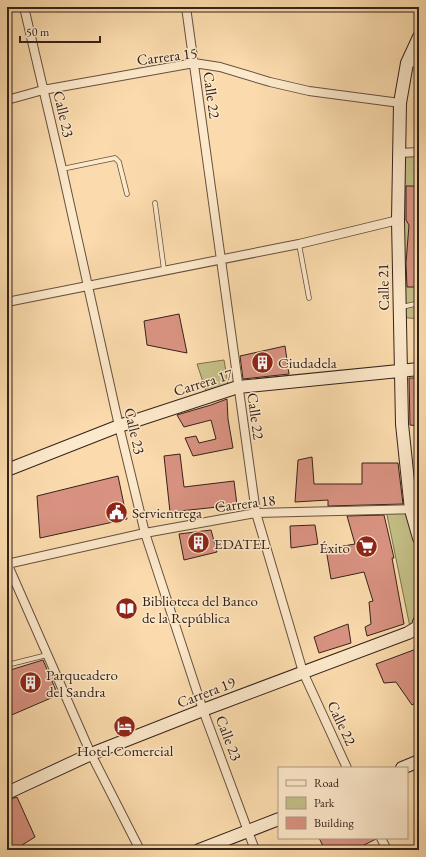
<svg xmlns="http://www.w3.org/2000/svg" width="426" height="857" font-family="'EB Garamond',serif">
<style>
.green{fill:#c3bf86;stroke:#7c7150}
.building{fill:#d99281;stroke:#35231a}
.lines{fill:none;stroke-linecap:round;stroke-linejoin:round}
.lane-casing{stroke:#66513f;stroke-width:5.5}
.street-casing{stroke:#66513f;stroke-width:10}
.secondary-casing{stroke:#35231a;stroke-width:14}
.lane{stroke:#fce8ca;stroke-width:4}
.street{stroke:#fce8ca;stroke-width:8}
.secondary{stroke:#fce8ca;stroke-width:12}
.labels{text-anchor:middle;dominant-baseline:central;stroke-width:3;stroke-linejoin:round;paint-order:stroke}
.street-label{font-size:15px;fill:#35231a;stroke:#fce8ca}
.poi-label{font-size:15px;fill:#35231a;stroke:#fce8ca;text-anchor:start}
</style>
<rect width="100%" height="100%" fill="#fbdbad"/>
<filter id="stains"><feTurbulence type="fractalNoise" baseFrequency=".005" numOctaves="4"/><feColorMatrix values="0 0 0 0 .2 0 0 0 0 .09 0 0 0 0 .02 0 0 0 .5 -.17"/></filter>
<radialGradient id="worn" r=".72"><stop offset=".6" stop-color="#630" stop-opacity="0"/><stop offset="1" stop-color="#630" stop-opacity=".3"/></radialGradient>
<path class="green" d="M 419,152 L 419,319 L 400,317 L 399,153 Z
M 224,360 L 228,384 L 206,391 L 197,364 Z
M 419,509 L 419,627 L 411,632 L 386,510 Z"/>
<path class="building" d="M 406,186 L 419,186 L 419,287 L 407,287 L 406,263 L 409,225 L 406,220 Z
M 179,314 L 187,353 L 147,345 L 144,321 Z
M 285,346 L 289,374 L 243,379 L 240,356 Z
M 409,378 L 419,378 L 419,426 L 410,425 Z
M 227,399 L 228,419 L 233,448 L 193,456 L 185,438 L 196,436 L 199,443 L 216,439 L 211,420 L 184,427 L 177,415 L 211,405 Z
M 180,454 L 184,487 L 234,481 L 237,505 L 170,512 L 164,456 Z
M 312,457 L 314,484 L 362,484 L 362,463 L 398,463 L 403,504 L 328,506 L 328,500 L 295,502 L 298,460 Z
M 419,469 L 419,504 L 418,504 L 414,470 Z
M 118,476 L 127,519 L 40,538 L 37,496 Z
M 384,515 L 394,558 L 392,558 L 404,624 L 367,636 L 365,627 L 371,624 L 369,602 L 373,601 L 364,572 L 331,579 L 326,549 L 355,544 L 347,516 Z
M 315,525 L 318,544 L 291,548 L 290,526 Z
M 211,530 L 217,552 L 184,560 L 179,534 Z
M 348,624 L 351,643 L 319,653 L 314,637 Z
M 419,648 L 419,701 L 412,705 L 396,682 L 384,683 L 376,664 Z
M 43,660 L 58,695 L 7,717 L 7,671 Z
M 17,797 L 35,837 L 14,850 L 7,850 L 7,800 Z
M 319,838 L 376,838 L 376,839 L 354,850 L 325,850 Z"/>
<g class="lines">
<defs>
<path id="lane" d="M 62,169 L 115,158 L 119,162 L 127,194
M 155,203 L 164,270
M 299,244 L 309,298
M 402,307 L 419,303
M 7,665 L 47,655"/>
<path id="street" d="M 24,7 L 62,169 L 119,426 L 145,533 L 203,710 L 255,850
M 186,7 L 256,513 L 303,672 L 347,768
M 407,63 L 419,62
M 7,100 L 43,90 L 194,63 L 220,67 L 270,82 L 309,91 L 400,103
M 399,153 L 419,152
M 7,302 L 299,244 L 398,220
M 7,563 L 91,754 L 140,850
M 7,564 L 145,533 L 256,513 L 419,509
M 381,838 L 387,850"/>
<path id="secondary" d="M 419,37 L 407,63 L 400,103 L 398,220 L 402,424 L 411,510 L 419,538
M 7,470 L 119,426 L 238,387 L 419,369
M 402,768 L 419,761
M 7,793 L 91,754 L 203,710 L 408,633 L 418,627 L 419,622
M 199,850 L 279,819"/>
</defs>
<use href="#lane" class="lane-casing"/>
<use href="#street" class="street-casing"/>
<use href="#secondary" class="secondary-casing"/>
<use href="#lane" class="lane"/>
<use href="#street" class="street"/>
<use href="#secondary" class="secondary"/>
</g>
<defs>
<symbol id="building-disc" viewBox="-11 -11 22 22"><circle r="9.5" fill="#8f2418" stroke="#fce8ca"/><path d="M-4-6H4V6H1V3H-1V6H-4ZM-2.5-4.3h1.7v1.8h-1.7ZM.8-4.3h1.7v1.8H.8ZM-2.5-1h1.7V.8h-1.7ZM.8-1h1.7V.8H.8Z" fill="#fff"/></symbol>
<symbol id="civic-disc" viewBox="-11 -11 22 22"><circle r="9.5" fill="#8f2418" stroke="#fce8ca"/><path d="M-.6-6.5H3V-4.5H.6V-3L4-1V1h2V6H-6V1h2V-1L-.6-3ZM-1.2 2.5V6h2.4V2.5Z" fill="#fff"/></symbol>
<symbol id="supermarket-disc" viewBox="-11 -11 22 22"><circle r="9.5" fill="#8f2418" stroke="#fce8ca"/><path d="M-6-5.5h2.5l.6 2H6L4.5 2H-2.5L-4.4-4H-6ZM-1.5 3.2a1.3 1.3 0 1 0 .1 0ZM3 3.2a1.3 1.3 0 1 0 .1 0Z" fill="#fff"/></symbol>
<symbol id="library-disc" viewBox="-11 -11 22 22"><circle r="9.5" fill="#8f2418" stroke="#fce8ca"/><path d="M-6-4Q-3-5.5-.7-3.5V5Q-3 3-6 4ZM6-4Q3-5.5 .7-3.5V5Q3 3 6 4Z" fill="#fff"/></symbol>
<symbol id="hotel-disc" viewBox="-11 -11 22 22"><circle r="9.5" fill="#8f2418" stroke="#fce8ca"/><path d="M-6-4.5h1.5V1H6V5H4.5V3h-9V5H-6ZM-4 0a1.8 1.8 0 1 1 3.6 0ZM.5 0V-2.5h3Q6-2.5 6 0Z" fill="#fff"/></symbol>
</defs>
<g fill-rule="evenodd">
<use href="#building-disc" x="250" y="350" width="25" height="25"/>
<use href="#civic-disc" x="104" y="500" width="25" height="25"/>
<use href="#building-disc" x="186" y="530" width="25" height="25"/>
<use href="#supermarket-disc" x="354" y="534" width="25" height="25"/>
<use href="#library-disc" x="114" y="596" width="25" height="25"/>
<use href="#building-disc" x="18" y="670" width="25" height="25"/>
<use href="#hotel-disc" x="112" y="714" width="25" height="25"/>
</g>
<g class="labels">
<g class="street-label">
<text transform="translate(167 56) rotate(-7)">Carrera 15</text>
<text transform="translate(212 95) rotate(82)">Calle 22</text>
<text transform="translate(64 114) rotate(77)">Calle 23</text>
<text transform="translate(383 287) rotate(-91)">Calle 21</text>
<text transform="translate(203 382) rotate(-17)">Carrera 17</text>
<text transform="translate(256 416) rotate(82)">Calle 22</text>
<text transform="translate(135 431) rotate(77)">Calle 23</text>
<text transform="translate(245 503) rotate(-7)">Carrera 18</text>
<text transform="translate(206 692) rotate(-21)">Carrera 19</text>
<text transform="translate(342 723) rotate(65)">Calle 22</text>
<text transform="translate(229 738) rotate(69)">Calle 23</text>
</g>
<g class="poi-label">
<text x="278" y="362">Ciudadela</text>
<text x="132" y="512">Servientrega</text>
<text x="214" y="543">EDATEL</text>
<text x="350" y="547" text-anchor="end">Éxito</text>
<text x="142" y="600">Biblioteca del Banco<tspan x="142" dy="17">de la República</tspan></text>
<text x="46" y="674">Parqueadero<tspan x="46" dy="17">del Sandra</tspan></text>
<text x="125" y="750" text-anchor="middle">Hotel Comercial</text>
</g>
</g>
<rect width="426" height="857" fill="none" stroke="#fbdbad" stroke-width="24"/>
<rect x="8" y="8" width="410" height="841" fill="none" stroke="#35231a" stroke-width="2"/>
<rect x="12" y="12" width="402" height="833" fill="none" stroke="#35231a"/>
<rect x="278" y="767" width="130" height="72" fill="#fce8ca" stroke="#ac9984"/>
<rect x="286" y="780" width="20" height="6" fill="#fce8ca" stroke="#ac9984"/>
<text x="314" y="787" font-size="12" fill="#35231a">Road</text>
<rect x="286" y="797" width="20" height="12" fill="#c3bf86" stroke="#ac9984"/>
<text x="314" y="807" font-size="12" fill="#35231a">Park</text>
<rect x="286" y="817" width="20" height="12" fill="#d99281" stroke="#ac9984"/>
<text x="314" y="827" font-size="12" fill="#35231a">Building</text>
<path d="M20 36v6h80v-6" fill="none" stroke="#35231a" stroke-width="2"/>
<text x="26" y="36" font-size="12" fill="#35231a" stroke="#fce8ca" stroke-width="3" paint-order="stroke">50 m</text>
<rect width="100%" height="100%" filter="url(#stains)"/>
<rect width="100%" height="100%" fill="url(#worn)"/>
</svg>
